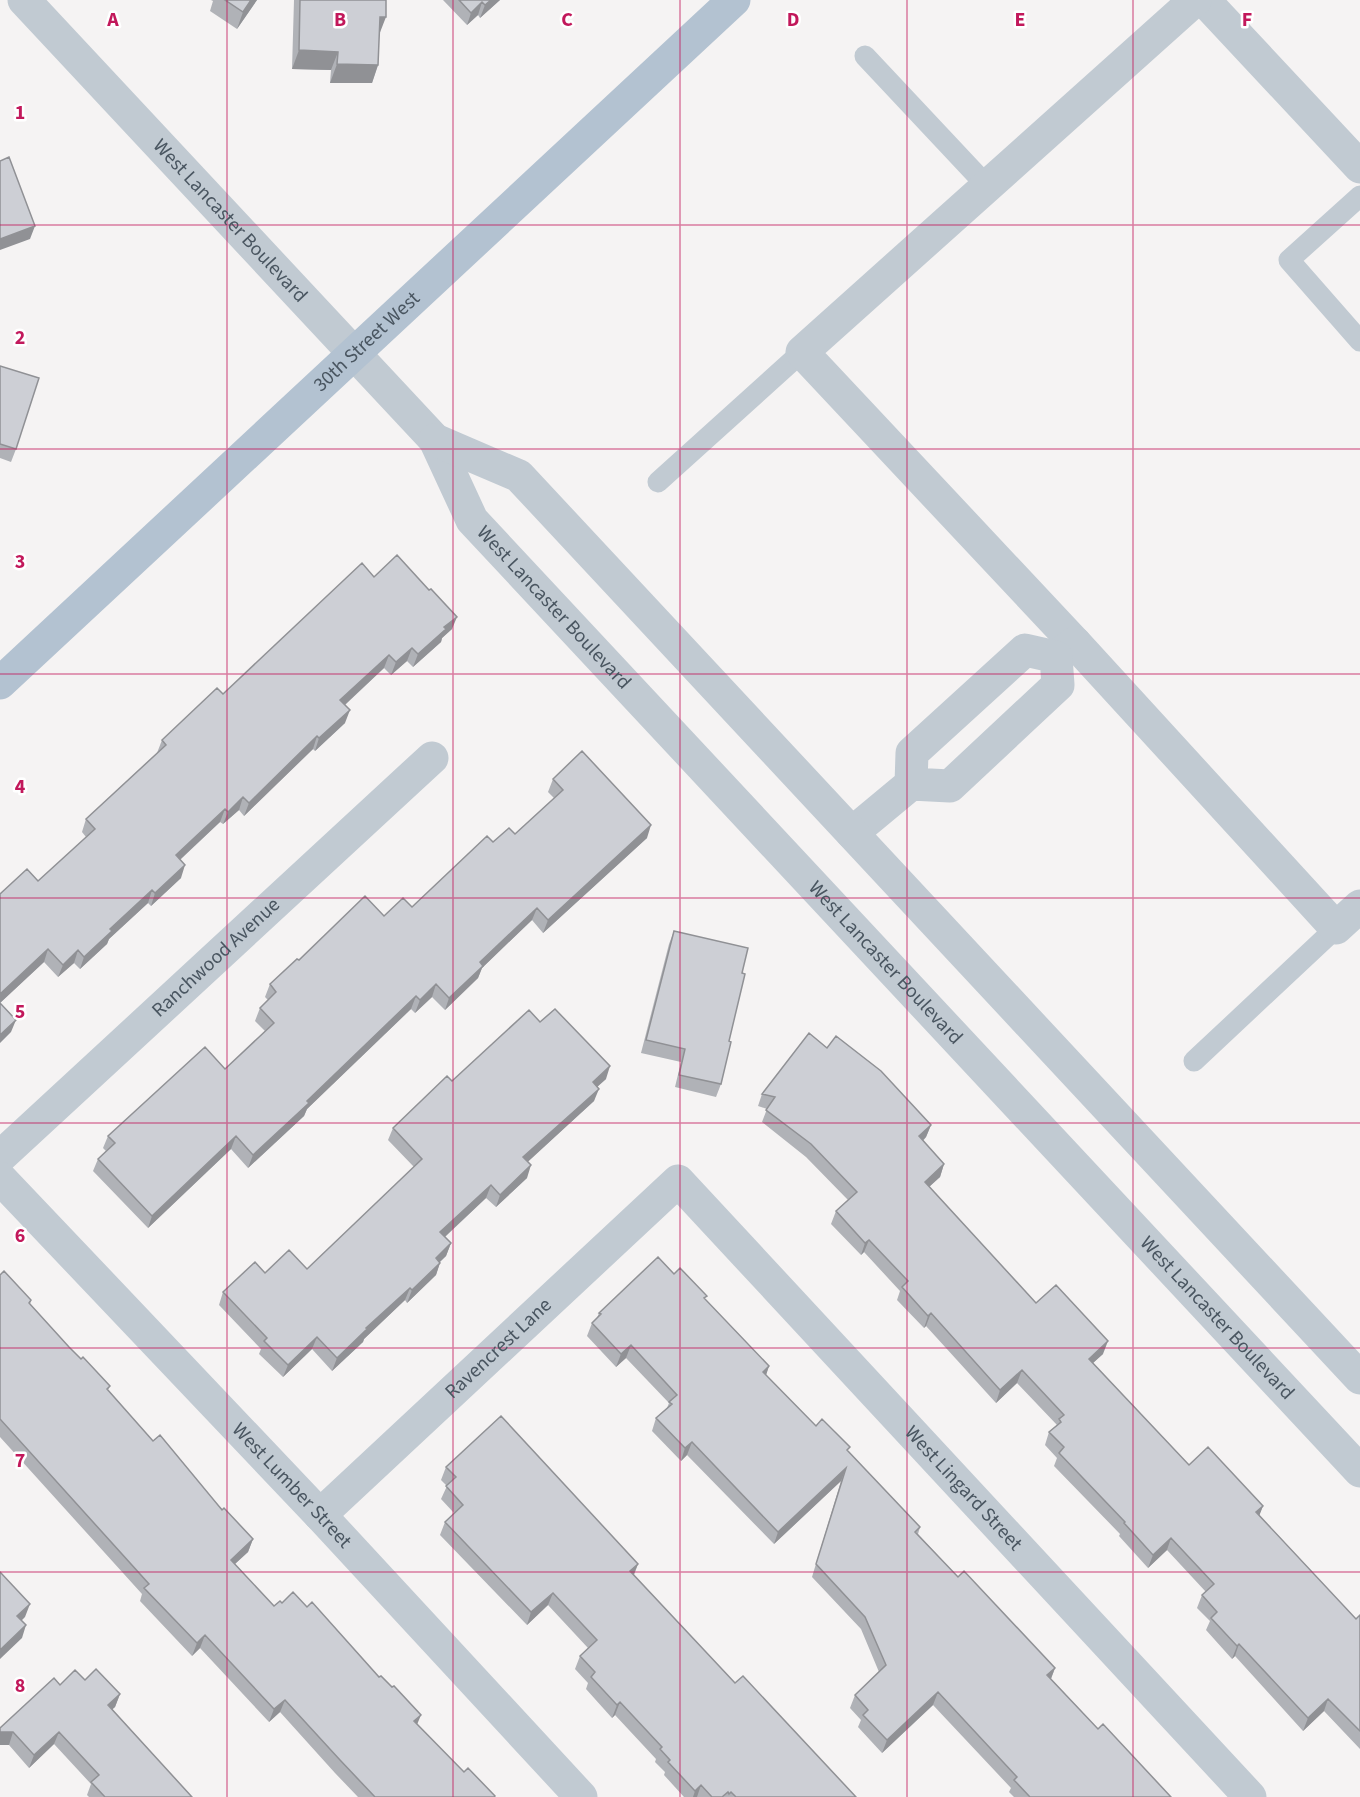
<svg xmlns="http://www.w3.org/2000/svg" width="1360" height="1797" font-family="'Source Sans 3',sans-serif">
<style>
.lines{fill:none;stroke-linecap:round;stroke-linejoin:round}
.service{stroke:#c1cad2;stroke-width:21}
.minor{stroke:#c1cad2;stroke-width:33}
.tertiary{stroke:#c1cad2;stroke-width:33}
.primary{stroke:#b3c2d1;stroke-width:33}
.wall{fill:#b0b2b7}
.shaded-wall{fill:#909195}
.building{fill:#cdcfd5;stroke:#909195;stroke-width:1.5}
.grid{fill:none;stroke:#c2185b;stroke-width:1.5;stroke-opacity:0.55}
.labels{text-anchor:middle;dominant-baseline:central;stroke-width:5;stroke-linejoin:round;paint-order:stroke}
.street-label{font-size:20px;fill:#4a5661;stroke:#fff}
.grid-label{font-size:20px;text-anchor:middle;font-weight:bold;fill:#c2185b;stroke:#fff;stroke-width:5;stroke-linejoin:round;paint-order:stroke}
</style>
<rect width="100%" height="100%" fill="#f5f3f3"/>
<g class="lines">
<path class="service" d="M 865,56 L 987,186
M 1360,196 L 1289,260 L 1360,341
M 658,482 L 802,352
M 1194,1061 L 1336,928"/>
<g class="minor">
<path d="M 1204,0 L 1360,167"/>
<path d="M 1075,643 L 802,352 L 1195,0"/>
<path d="M 1057,656 L 1075,643 L 1336,928 L 1360,906"/>
<path d="M 852,833 L 911,784 L 950,786 L 1058,685 L 1056,657 L 1025,650 L 912,753 L 911,784"/>
<path id="s1" d="M 0,1157 L 432,758"/>
<path id="s2" d="M 0,1178 L 320,1515 L 581,1797"/>
<path id="s3" d="M 320,1515 L 678,1181 L 1250,1797"/>
</g>
<g class="tertiary">
<path id="s4" d="M 24,0 L 435,440 L 472,520 L 1360,1471"/>
<path d="M 435,440 L 519,476 L 1360,1378"/>
</g>
<path class="primary" id="s5" d="M 0,683 L 734,0"/>
</g>
<path class="wall" d="M 211,0 L 257,0 L 237,29 L 210,11 L 213,1 Z
M 294,0 L 386,0 L 379,35 L 378,65 L 372,83 L 330,83 L 331,70 L 292,69 Z
M 443,0 L 500,0 L 480,18 L 478,15 L 467,25 Z
M 0,366 L 16,449 L 11,462 L 0,458 Z
M 374,577 L 452,629 L 442,638 L 441,642 L 413,667 L 407,661 L 391,675 L 384,668 L 345,705 L 345,723 L 315,751 L 313,749 L 244,816 L 239,810 L 223,824 L 220,822 L 180,860 L 181,878 L 151,906 L 148,903 L 109,939 L 107,944 L 80,969 L 74,963 L 58,977 L 44,962 L 0,1003 L 0,894 L 38,881 L 86,837 L 82,832 L 86,819 L 157,753 L 162,740 L 223,694 Z
M 553,779 L 647,838 L 543,933 L 532,920 L 482,968 L 478,978 L 445,1010 L 432,997 L 415,1013 L 411,1009 L 307,1109 L 304,1116 L 248,1168 L 231,1149 L 148,1228 L 93,1171 L 98,1159 L 106,1151 L 103,1148 L 108,1136 L 225,1069 L 265,1031 L 255,1021 L 260,1008 L 268,1000 L 265,997 L 270,984 L 299,960 L 384,916 L 412,907 L 493,842 L 515,834 L 554,798 L 548,792 Z
M 674,931 L 742,973 L 721,1084 L 716,1097 L 675,1087 L 681,1062 L 641,1053 L 669,944 Z
M 540,1022 L 606,1079 L 597,1087 L 594,1101 L 528,1161 L 527,1178 L 496,1207 L 486,1198 L 445,1237 L 451,1243 L 446,1256 L 440,1262 L 436,1275 L 407,1303 L 405,1300 L 364,1339 L 363,1342 L 332,1371 L 312,1349 L 283,1377 L 259,1354 L 261,1349 L 219,1305 L 223,1292 L 265,1273 L 307,1269 L 414,1167 L 388,1140 L 393,1128 L 452,1081 Z
M 762,1094 L 931,1125 L 926,1137 L 923,1141 L 944,1164 L 940,1177 L 929,1187 L 1036,1303 L 1103,1354 L 1093,1363 L 1189,1465 L 1263,1506 L 1259,1515 L 1356,1619 L 1360,1615 L 1360,1749 L 1324,1711 L 1303,1731 L 1235,1656 L 1232,1659 L 1206,1630 L 1210,1621 L 1197,1608 L 1202,1595 L 1206,1592 L 1167,1550 L 1148,1568 L 1119,1536 L 1120,1534 L 1054,1466 L 1057,1458 L 1045,1445 L 1049,1432 L 1057,1425 L 1017,1383 L 996,1403 L 926,1326 L 924,1328 L 897,1300 L 900,1291 L 864,1252 L 861,1255 L 831,1224 L 836,1211 L 848,1200 L 806,1157 L 762,1122 L 767,1109 L 758,1106 Z
M 674,1274 L 705,1299 L 769,1366 L 766,1375 L 816,1426 L 848,1451 L 920,1527 L 918,1534 L 958,1577 L 1055,1668 L 1051,1679 L 1098,1729 L 1171,1797 L 1014,1797 L 1009,1792 L 1011,1788 L 933,1705 L 882,1753 L 858,1727 L 861,1720 L 850,1708 L 855,1695 L 879,1672 L 861,1629 L 812,1577 L 841,1481 L 774,1544 L 687,1455 L 681,1461 L 652,1431 L 656,1418 L 667,1408 L 669,1403 L 626,1358 L 616,1367 L 587,1336 L 592,1323 L 597,1318 L 599,1313 Z
M 0,1275 L 31,1300 L 30,1304 L 69,1347 L 110,1386 L 108,1390 L 153,1441 L 253,1539 L 248,1552 L 235,1564 L 274,1606 L 417,1725 L 464,1772 L 494,1797 L 358,1797 L 335,1773 L 280,1712 L 269,1722 L 200,1648 L 192,1656 L 140,1601 L 142,1594 L 0,1437 Z
M 446,1467 L 638,1564 L 634,1575 L 735,1683 L 856,1797 L 684,1797 L 664,1775 L 665,1772 L 655,1762 L 656,1759 L 615,1715 L 612,1718 L 586,1689 L 588,1683 L 575,1669 L 580,1656 L 588,1648 L 548,1605 L 527,1625 L 440,1535 L 445,1522 L 454,1513 L 441,1499 L 447,1486 L 441,1480 Z
M 85,1680 L 120,1694 L 115,1707 L 112,1709 L 192,1797 L 89,1797 L 87,1795 L 91,1784 L 54,1744 L 29,1768 L 9,1745 L 0,1745 L 60,1685 Z"/>
<path class="shaded-wall" d="M 251,0 L 257,0 L 237,29 L 243,12 Z
M 491,0 L 500,0 L 480,18 L 485,5 Z
M 482,2 L 478,15 L 467,25 L 471,13 Z
M 380,17 L 386,17 L 379,35 Z
M 299,50 L 338,52 L 331,70 L 292,69 Z
M 337,64 L 378,65 L 372,83 L 330,83 Z
M 35,226 L 30,239 L 0,250 L 0,239 Z
M 457,617 L 452,629 L 442,638 L 441,642 L 413,667 L 418,654 L 444,627 Z
M 412,648 L 407,661 L 391,675 L 396,662 Z
M 389,655 L 384,668 L 336,713 L 340,700 Z
M 350,710 L 345,723 L 315,751 L 319,738 Z
M 317,736 L 313,749 L 244,816 L 249,803 Z
M 243,797 L 239,810 L 223,824 L 228,812 Z
M 225,809 L 220,822 L 171,868 L 176,855 Z
M 651,825 L 647,838 L 543,933 L 548,920 Z
M 185,865 L 181,878 L 151,906 L 155,893 Z
M 152,890 L 148,903 L 109,939 L 107,944 L 80,969 L 84,957 L 110,929 Z
M 537,908 L 532,920 L 482,968 L 478,978 L 445,1010 L 449,998 L 480,962 Z
M 48,949 L 44,962 L 0,1003 L 0,994 Z
M 78,950 L 74,963 L 58,977 L 63,965 Z
M 436,984 L 432,997 L 415,1013 L 420,1000 Z
M 416,996 L 411,1009 L 307,1109 L 304,1116 L 248,1168 L 253,1155 L 307,1101 Z
M 16,1020 L 11,1032 L 0,1043 L 0,1035 Z
M 610,1066 L 606,1079 L 588,1095 L 593,1082 Z
M 599,1089 L 594,1101 L 519,1170 L 523,1157 Z
M 931,1125 L 926,1137 L 914,1149 L 919,1136 Z
M 236,1136 L 231,1149 L 148,1228 L 152,1216 Z
M 944,1164 L 940,1177 L 920,1195 L 925,1182 Z
M 531,1165 L 527,1178 L 496,1207 L 500,1195 Z
M 491,1185 L 486,1198 L 436,1245 L 440,1232 Z
M 869,1240 L 864,1252 L 861,1255 L 865,1243 Z
M 451,1243 L 446,1256 L 431,1270 L 436,1258 Z
M 440,1263 L 436,1275 L 407,1303 L 412,1290 Z
M 410,1288 L 405,1300 L 364,1339 L 363,1342 L 332,1371 L 337,1358 L 366,1328 Z
M 931,1313 L 926,1326 L 924,1328 L 928,1316 Z
M 317,1337 L 312,1349 L 283,1377 L 288,1365 Z
M 1108,1341 L 1103,1354 L 1084,1371 L 1089,1359 Z
M 631,1345 L 626,1358 L 616,1367 L 621,1354 Z
M 769,1366 L 765,1378 L 763,1372 Z
M 1022,1370 L 1017,1383 L 996,1403 L 1000,1390 Z
M 692,1442 L 687,1455 L 681,1461 L 685,1448 Z
M 846,1468 L 841,1481 L 774,1544 L 778,1532 Z
M 1263,1506 L 1258,1519 L 1256,1512 Z
M 1171,1538 L 1167,1550 L 1148,1568 L 1153,1555 Z
M 253,1539 L 248,1552 L 226,1572 L 231,1560 Z
M 638,1564 L 633,1576 L 630,1571 Z
M 553,1593 L 548,1605 L 527,1625 L 531,1612 Z
M 30,1604 L 25,1617 L 13,1629 L 17,1616 Z
M 26,1625 L 22,1638 L 0,1659 L 0,1650 Z
M 205,1635 L 200,1648 L 192,1656 L 197,1643 Z
M 1239,1644 L 1235,1656 L 1232,1659 L 1237,1646 Z
M 1055,1668 L 1050,1681 L 1047,1675 Z
M 938,1692 L 933,1705 L 882,1753 L 887,1740 Z
M 120,1694 L 115,1707 L 103,1718 L 108,1705 Z
M 1328,1699 L 1324,1711 L 1303,1731 L 1308,1718 Z
M 285,1700 L 280,1712 L 269,1722 L 274,1709 Z
M 620,1702 L 615,1715 L 612,1718 L 617,1705 Z
M 421,1715 L 416,1727 L 414,1721 Z
M 0,1732 L 13,1732 L 9,1745 L 0,1745 Z
M 59,1732 L 54,1744 L 29,1768 L 34,1755 Z
M 701,1785 L 697,1797 L 693,1797 L 695,1791 Z"/>
<path class="building" d="M 225,0 L 251,0 L 243,12 Z
M 300,0 L 386,0 L 386,17 L 380,17 L 378,65 L 337,64 L 338,52 L 299,50 Z
M 459,0 L 491,0 L 485,5 L 482,2 L 471,13 Z
M 9,157 L 35,226 L 0,239 L 0,161 Z
M 0,366 L 39,378 L 16,449 L 0,444 Z
M 397,555 L 429,590 L 431,589 L 457,617 L 444,627 L 446,629 L 418,654 L 412,648 L 396,662 L 389,655 L 340,700 L 350,710 L 319,738 L 317,736 L 249,803 L 243,797 L 228,812 L 225,809 L 176,855 L 185,865 L 155,893 L 152,890 L 110,929 L 112,931 L 84,957 L 78,950 L 63,965 L 48,949 L 0,994 L 0,894 L 27,869 L 38,881 L 95,829 L 86,819 L 166,745 L 162,740 L 217,688 L 223,694 L 362,563 L 374,577 Z
M 582,751 L 651,825 L 548,920 L 537,908 L 480,962 L 483,966 L 449,998 L 436,984 L 420,1000 L 416,996 L 307,1101 L 309,1103 L 253,1155 L 236,1136 L 152,1216 L 98,1159 L 115,1143 L 108,1136 L 205,1047 L 225,1069 L 274,1023 L 260,1008 L 276,992 L 270,984 L 297,959 L 299,960 L 365,896 L 384,916 L 403,898 L 412,907 L 487,836 L 493,842 L 509,828 L 515,834 L 563,790 L 553,779 Z
M 674,931 L 748,948 L 742,973 L 745,974 L 729,1041 L 731,1042 L 721,1084 L 679,1075 L 685,1049 L 646,1040 Z
M 0,1003 L 16,1020 L 0,1035 Z
M 555,1009 L 610,1066 L 593,1082 L 599,1089 L 523,1157 L 531,1165 L 500,1195 L 491,1185 L 440,1232 L 451,1243 L 436,1258 L 440,1263 L 412,1290 L 410,1288 L 366,1328 L 367,1329 L 337,1358 L 317,1337 L 288,1365 L 264,1341 L 267,1338 L 223,1292 L 255,1262 L 265,1273 L 289,1250 L 307,1269 L 422,1159 L 393,1128 L 447,1076 L 452,1081 L 529,1010 L 540,1022 Z
M 809,1033 L 827,1048 L 836,1036 L 881,1071 L 931,1125 L 919,1136 L 944,1164 L 925,1182 L 1036,1303 L 1056,1285 L 1108,1341 L 1089,1359 L 1189,1465 L 1208,1447 L 1263,1506 L 1256,1512 L 1356,1619 L 1360,1615 L 1360,1731 L 1328,1699 L 1308,1718 L 1239,1644 L 1237,1646 L 1211,1618 L 1217,1612 L 1202,1595 L 1214,1584 L 1171,1538 L 1153,1555 L 1124,1523 L 1125,1522 L 1059,1453 L 1064,1447 L 1049,1432 L 1061,1422 L 1059,1419 L 1064,1415 L 1022,1370 L 1000,1390 L 931,1313 L 928,1316 L 902,1287 L 908,1281 L 869,1240 L 865,1243 L 836,1211 L 857,1192 L 811,1144 L 766,1110 L 775,1097 L 762,1094 Z
M 658,1257 L 674,1274 L 680,1268 L 707,1296 L 704,1298 L 769,1366 L 763,1372 L 816,1426 L 822,1419 L 850,1447 L 847,1450 L 920,1527 L 915,1532 L 958,1577 L 964,1571 L 1055,1668 L 1047,1675 L 1098,1729 L 1103,1724 L 1171,1797 L 1030,1797 L 1014,1780 L 1017,1777 L 938,1692 L 887,1740 L 863,1715 L 868,1710 L 855,1695 L 886,1665 L 865,1617 L 816,1564 L 846,1468 L 778,1532 L 692,1442 L 685,1448 L 656,1418 L 672,1404 L 669,1402 L 677,1395 L 631,1345 L 621,1354 L 592,1323 L 601,1314 L 599,1313 Z
M 4,1271 L 31,1300 L 29,1303 L 69,1347 L 81,1359 L 83,1357 L 110,1386 L 107,1389 L 153,1441 L 160,1435 L 222,1510 L 224,1508 L 253,1539 L 231,1560 L 274,1606 L 280,1601 L 282,1603 L 293,1592 L 307,1607 L 312,1602 L 379,1677 L 381,1676 L 392,1687 L 394,1686 L 421,1715 L 414,1721 L 464,1772 L 468,1768 L 495,1796 L 494,1797 L 375,1797 L 340,1760 L 285,1700 L 274,1709 L 205,1635 L 197,1643 L 144,1588 L 149,1584 L 0,1419 L 0,1275 Z
M 501,1416 L 638,1564 L 630,1571 L 735,1683 L 743,1676 L 856,1797 L 736,1797 L 731,1792 L 729,1794 L 728,1792 L 722,1797 L 712,1797 L 701,1785 L 695,1791 L 668,1762 L 670,1760 L 660,1749 L 662,1747 L 620,1702 L 617,1705 L 591,1677 L 595,1672 L 580,1656 L 597,1640 L 553,1593 L 531,1612 L 445,1522 L 463,1505 L 446,1486 L 456,1477 L 446,1467 Z
M 0,1572 L 30,1604 L 17,1616 L 26,1625 L 0,1650 Z
M 96,1669 L 120,1694 L 108,1705 L 192,1797 L 105,1797 L 91,1782 L 99,1775 L 59,1732 L 34,1755 L 13,1732 L 0,1732 L 0,1728 L 54,1678 L 60,1685 L 75,1670 L 85,1680 Z"/>
<path class="grid" d="M 227,0 L 227,1797M 453,0 L 453,1797M 680,0 L 680,1797M 907,0 L 907,1797M 1133,0 L 1133,1797M 0,225 L 1360,225M 0,449 L 1360,449M 0,674 L 1360,674M 0,898 L 1360,898M 0,1123 L 1360,1123M 0,1348 L 1360,1348M 0,1572 L 1360,1572"/>
<g class="labels">
<g class="street-label">
<text stroke="none"><textPath href="#s4" startOffset="302">West Lancaster Boulevard</textPath></text>
<text stroke="none"><textPath href="#s5" startOffset="501">30th Street West</textPath></text>
<text stroke="none"><textPath href="#s4" startOffset="810">West Lancaster Boulevard</textPath></text>
<text stroke="none"><textPath href="#s1" startOffset="294">Ranchwood Avenue</textPath></text>
<text stroke="none"><textPath href="#s4" startOffset="1296">West Lancaster Boulevard</textPath></text>
<text stroke="none"><textPath href="#s4" startOffset="1782">West Lancaster Boulevard</textPath></text>
<text stroke="none"><textPath href="#s3" startOffset="244">Ravencrest Lane</textPath></text>
<text stroke="none"><textPath href="#s2" startOffset="424">West Lumber Street</textPath></text>
<text stroke="none"><textPath href="#s3" startOffset="909">West Lingard Street</textPath></text>
</g>
</g>
<g class="grid-label">
<text x="113" y="26">A</text>
<text x="340" y="26">B</text>
<text x="567" y="26">C</text>
<text x="793" y="26">D</text>
<text x="1020" y="26">E</text>
<text x="1247" y="26">F</text>
<text x="20" y="119">1</text>
<text x="20" y="344">2</text>
<text x="20" y="568">3</text>
<text x="20" y="793">4</text>
<text x="20" y="1018">5</text>
<text x="20" y="1242">6</text>
<text x="20" y="1467">7</text>
<text x="20" y="1692">8</text>
</g>
</svg>
